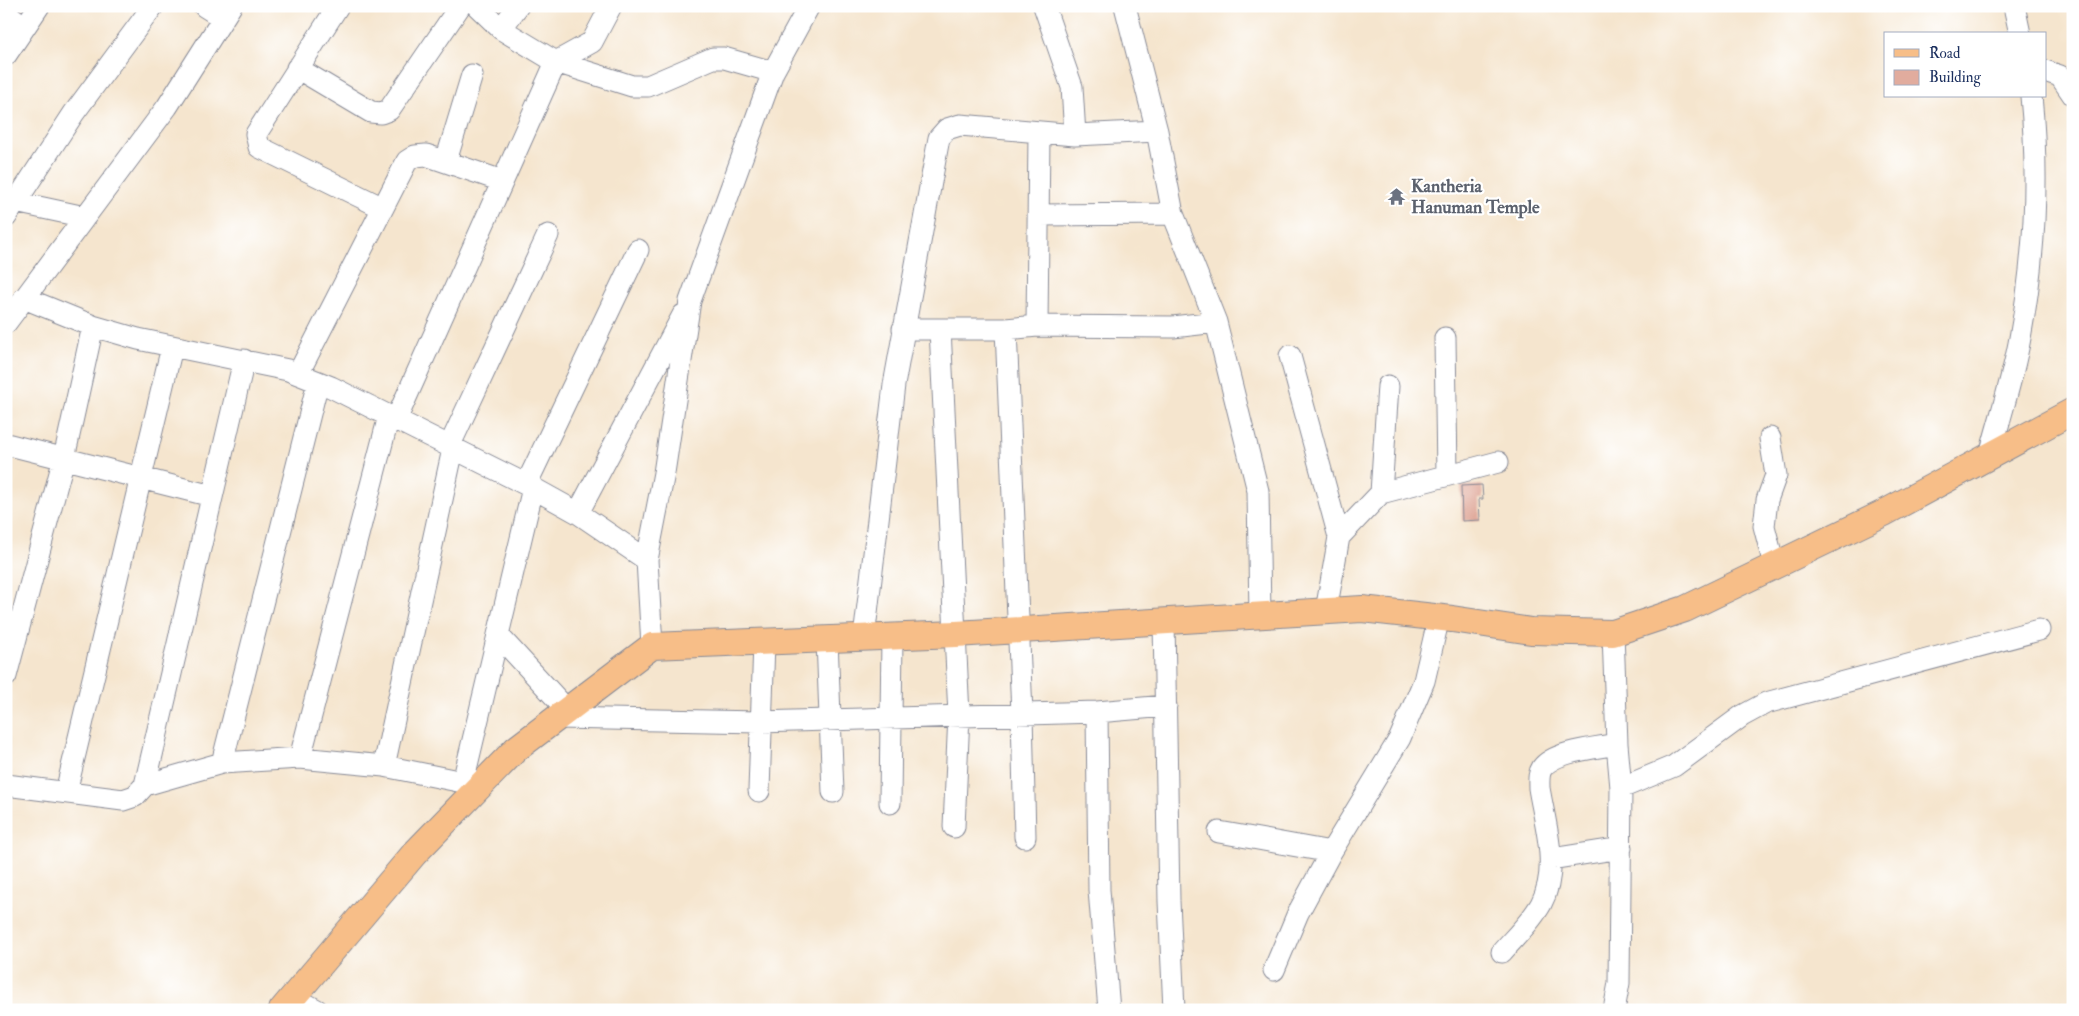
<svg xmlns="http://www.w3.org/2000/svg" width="2079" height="1016" font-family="'IM FELL Double Pica',serif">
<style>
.building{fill:#e1ac9e}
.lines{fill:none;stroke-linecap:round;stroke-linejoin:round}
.minor-casing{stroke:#888a96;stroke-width:23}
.major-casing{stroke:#888a96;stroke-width:28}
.minor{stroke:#fff;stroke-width:21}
.major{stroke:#f7be88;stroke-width:26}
.labels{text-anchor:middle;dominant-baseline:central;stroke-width:4.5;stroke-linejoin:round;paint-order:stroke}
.worship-label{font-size:18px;font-weight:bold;fill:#5b616d;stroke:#fff;text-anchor:start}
</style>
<rect width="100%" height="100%" fill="#fff"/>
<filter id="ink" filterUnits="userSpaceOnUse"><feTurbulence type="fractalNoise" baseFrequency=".02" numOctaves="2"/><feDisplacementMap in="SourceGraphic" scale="10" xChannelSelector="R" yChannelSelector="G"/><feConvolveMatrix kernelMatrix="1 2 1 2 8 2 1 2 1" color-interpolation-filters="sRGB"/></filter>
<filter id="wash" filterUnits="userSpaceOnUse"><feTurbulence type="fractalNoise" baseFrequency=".0096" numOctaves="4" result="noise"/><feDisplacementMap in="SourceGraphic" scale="20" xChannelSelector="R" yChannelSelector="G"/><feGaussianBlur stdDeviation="1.12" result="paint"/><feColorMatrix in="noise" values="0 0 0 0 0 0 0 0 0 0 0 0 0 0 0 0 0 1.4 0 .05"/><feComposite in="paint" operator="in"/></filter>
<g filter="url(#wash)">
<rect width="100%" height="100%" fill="#f5e5ce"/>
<g id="blocks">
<path class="building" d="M 1482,485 L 1483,499 L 1479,499 L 1480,520 L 1462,521 L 1461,486 Z"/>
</g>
</g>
<g filter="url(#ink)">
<use href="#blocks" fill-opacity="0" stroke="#888a96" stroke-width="1"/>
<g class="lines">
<defs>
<path id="minor" d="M 204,6 L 223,18
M 338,6 L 256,134 L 259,147 L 383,208
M 477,6 L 501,29 L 556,62 L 592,42 L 611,6
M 1044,6 L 1072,87 L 1075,135
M 1125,6 L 1157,131 L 1173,214 L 1216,322 L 1258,491 L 1260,615
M 2014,6 L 2020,34
M 6,13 L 25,27
M 501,29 L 518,6
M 6,55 L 39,6
M 297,68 L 371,112 L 381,113 L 389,110 L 460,6
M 2045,71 L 2060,76 L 2073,95
M 446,161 L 472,75
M 6,200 L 85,217
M 1038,215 L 1173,214
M 6,217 L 74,113 L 153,6
M 24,298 L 93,326 L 138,339 L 288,370 L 331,387 L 533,488 L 578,513 L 647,560 L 652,646
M 6,323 L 167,107 L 231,6
M 1037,326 L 1039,133
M 903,329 L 1006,329 L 1037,326 L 1173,327 L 1216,322
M 940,329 L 959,715 L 954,827
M 1006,329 L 1022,714 L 1025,837
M 1445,338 L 1447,475
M 1290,356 L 1339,537 L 1326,611
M 298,374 L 407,161 L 415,156 L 426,155 L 502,181
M 396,420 L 556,62 L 632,86 L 648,86 L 713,58 L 724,58 L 773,72
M 1770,438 L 1776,475 L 1767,500 L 1764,526 L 1774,565
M 6,444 L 212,496
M 449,447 L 548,235
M 1990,455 C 2000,417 2013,377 2020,338 C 2035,258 2039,177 2031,96
M 526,485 L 638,250
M 1381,493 L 1388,386
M 578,513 L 683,315
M 1339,537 L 1381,493 L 1498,462
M 647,560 L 664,473 L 690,301 L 773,72 L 809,6
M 1164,622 L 1169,901 L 1174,1010
M 1613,633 L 1617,744 L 1621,788 L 1619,983 L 1614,1010
M 498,635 L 568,711
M 864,638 L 894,385 L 939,138 L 947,129 L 960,125 L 1075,135 L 1157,131
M 827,640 L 833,792
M 6,676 L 64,458 L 93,326
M 1097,712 L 1099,890 L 1109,1010
M 558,718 L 759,722 L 1097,712 L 1166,706
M 300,758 L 389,416
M 222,763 L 318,382
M 384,766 L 453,449
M 6,785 L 123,800 L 135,796 L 145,785 L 244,360
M 145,785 L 222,763 L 300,758 L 384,766 L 463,782
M 475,788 L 463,782 L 533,488
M 1621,788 L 1674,766 L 1742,716 L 1766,703 L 2039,630
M 759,791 L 764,642
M 66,792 L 172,347
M 890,803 L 892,637
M 1219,832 L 1331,852
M 1551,859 L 1621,848
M 1502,952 C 1515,937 1531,922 1541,904 C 1560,868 1545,825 1539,788 C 1539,781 1538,774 1542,768 C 1554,751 1597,748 1617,744
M 1274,970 L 1298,913 L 1331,852 L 1400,738 L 1424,681 L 1439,617
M 293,997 L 317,1010"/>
<path id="major" d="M 282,1010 L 414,854 L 516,749 L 652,646 L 956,634 L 1362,609 L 1452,619 L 1531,631 L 1613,633 L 1685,609 L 1884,513 L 2073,411"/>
</defs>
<use href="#minor" class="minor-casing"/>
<use href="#major" class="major-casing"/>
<use href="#minor" class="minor"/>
<use href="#major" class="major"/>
</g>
</g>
<defs>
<symbol id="temple-bare" viewBox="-9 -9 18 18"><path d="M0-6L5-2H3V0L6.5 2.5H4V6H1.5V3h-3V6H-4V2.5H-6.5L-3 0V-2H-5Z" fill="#6b7280" stroke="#fff" stroke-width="2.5" paint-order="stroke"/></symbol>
</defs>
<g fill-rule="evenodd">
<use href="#temple-bare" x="1384" y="184" width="25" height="25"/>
</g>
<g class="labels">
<g class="worship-label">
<text x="1411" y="186">Kantheria<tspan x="1411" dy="21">Hanuman Temple</tspan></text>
</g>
</g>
<rect width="2079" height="1016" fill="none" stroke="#fff" stroke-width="25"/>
<rect x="1884" y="32" width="162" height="65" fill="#ffffff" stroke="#a4acbf"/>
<rect x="1894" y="49" width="25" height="8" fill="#f7be88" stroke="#a4acbf"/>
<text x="1929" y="58" font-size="15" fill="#1b2f5e">Road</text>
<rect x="1894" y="70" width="25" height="15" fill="#e1ac9e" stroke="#a4acbf"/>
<text x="1929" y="82" font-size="15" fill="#1b2f5e">Building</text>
</svg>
